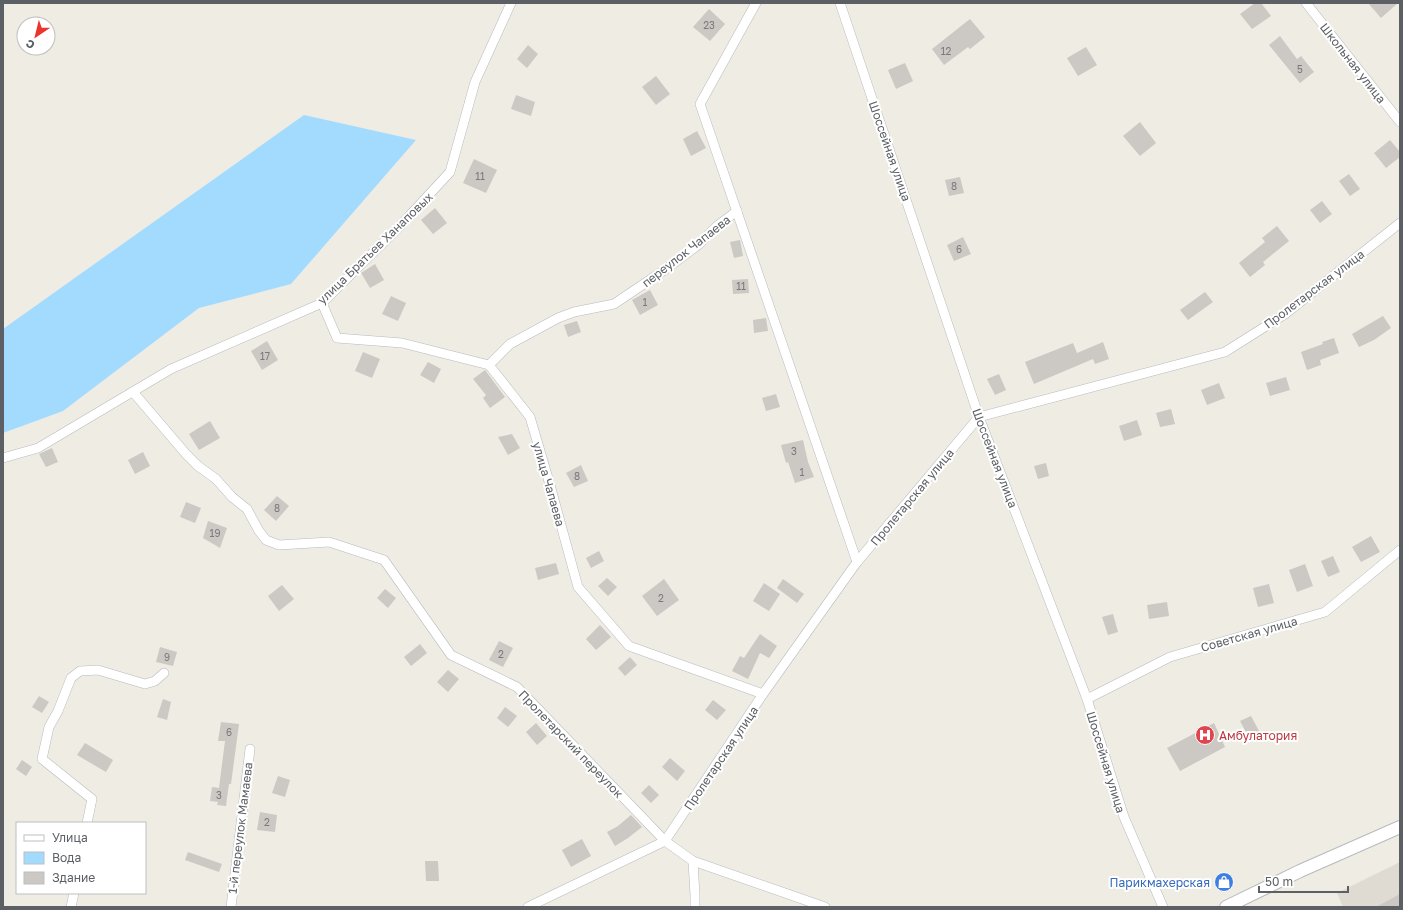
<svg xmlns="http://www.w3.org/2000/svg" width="1403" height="910" font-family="'Golos Text',sans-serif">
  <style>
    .education { fill: #dfdbd2 }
    .water { fill: #a3dbff }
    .building { fill: #ccc8c3 }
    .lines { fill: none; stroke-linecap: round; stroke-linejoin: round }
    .minor-casing { stroke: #b6babe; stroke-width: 10 }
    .tertiary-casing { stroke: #b6babe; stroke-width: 14 }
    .minor { stroke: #fff; stroke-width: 9 }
    .tertiary { stroke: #fff; stroke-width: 12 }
    .labels { text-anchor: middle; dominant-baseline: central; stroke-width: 4; stroke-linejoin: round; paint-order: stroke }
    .number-label { font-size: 10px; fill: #787a7c }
    .street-label { font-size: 12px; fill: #5c6065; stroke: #fff }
    .health-label { font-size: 12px; fill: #be3a42; stroke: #fff; text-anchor: start }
    .shop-label { font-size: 12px; fill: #366cbe; stroke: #fff; text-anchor: end }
  </style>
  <rect width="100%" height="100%" fill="#efece4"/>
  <polygon class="education" points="1400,862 1400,907 1343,907 1337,893"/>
  <polygon class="water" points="304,115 416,140 291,284 199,308 63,411 3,433 3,329"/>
  <g class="building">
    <polygon points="1255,3 1261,3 1271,16 1252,29 1240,14"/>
    <polygon points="1368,3 1398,3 1381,18"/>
    <polygon points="709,9 725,24 710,41 693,27"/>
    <polygon points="970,19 985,37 970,49 968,47 944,65 932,49"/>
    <polygon points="1280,36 1297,59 1301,56 1314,72 1300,83 1269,45"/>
    <polygon points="528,45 538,54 527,68 517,59"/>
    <polygon points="1086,47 1097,65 1078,76 1067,58"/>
    <polygon points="905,63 913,81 896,89 888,70"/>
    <polygon points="656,76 670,94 656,105 642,87"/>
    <polygon points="516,95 535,102 531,116 511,109"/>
    <polygon points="1140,122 1156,143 1140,156 1123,136"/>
    <polygon points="697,131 706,148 691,156 683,139"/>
    <polygon points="1390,140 1400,152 1400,157 1386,168 1374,153"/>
    <polygon points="474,159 497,170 486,193 463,183"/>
    <polygon points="1349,174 1360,189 1350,196 1339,181"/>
    <polygon points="960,177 964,193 949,196 945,180"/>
    <polygon points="1322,201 1332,214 1320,223 1310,210"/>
    <polygon points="435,208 447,223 433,234 421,220"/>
    <polygon points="1277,226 1289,241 1263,262 1265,265 1250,277 1239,263 1265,242 1262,238"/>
    <polygon points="963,237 971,254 954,261 947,245"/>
    <polygon points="740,240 743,256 734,258 730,242"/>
    <polygon points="375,264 384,280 370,288 361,273"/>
    <polygon points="748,279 749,293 733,294 732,280"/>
    <polygon points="650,290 658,305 640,315 632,300"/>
    <polygon points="1205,292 1213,302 1188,320 1180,310"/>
    <polygon points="391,296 406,303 398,321 382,314"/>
    <polygon points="1383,316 1391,328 1374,340 1359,347 1352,334"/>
    <polygon points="766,318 768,331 754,333 753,320"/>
    <polygon points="577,321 581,332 568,337 564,325"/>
    <polygon points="1334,338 1339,353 1320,360 1321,365 1307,370 1301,352 1323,344 1322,342"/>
    <polygon points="267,341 278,360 262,370 251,351"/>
    <polygon points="1103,342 1109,359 1095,364 1093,359 1034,384 1025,362 1073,343 1077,353"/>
    <polygon points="363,352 380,359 372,378 355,371"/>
    <polygon points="428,362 441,369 434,383 420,375"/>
    <polygon points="485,370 505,397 490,408 483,398 486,395 473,379"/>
    <polygon points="999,374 1006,390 995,395 987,379"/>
    <polygon points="1286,377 1290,390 1270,396 1266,383"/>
    <polygon points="1219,383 1225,398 1207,405 1201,390"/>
    <polygon points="776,394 780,407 766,411 762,398"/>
    <polygon points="1171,409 1175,424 1160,427 1156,413"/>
    <polygon points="1137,420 1142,435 1124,441 1119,426"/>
    <polygon points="210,421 220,438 199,450 189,434"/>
    <polygon points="512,434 520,448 508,455 498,437"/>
    <polygon points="803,440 808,462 814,477 795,483 788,462 786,463 781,445"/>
    <polygon points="52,448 58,462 46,467 39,454"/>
    <polygon points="143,452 150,466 135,474 128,460"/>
    <polygon points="1046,463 1049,476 1038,479 1034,466"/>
    <polygon points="581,465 588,481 574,487 566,473"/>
    <polygon points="277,496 289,506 276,521 264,510"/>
    <polygon points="186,502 201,508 195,523 180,517"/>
    <polygon points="208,521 227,528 220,548 203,538"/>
    <polygon points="1371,536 1380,552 1361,562 1352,547"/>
    <polygon points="599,551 604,561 591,568 586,558"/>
    <polygon points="1333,556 1340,572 1328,577 1321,561"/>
    <polygon points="556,563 559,574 538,580 535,568"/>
    <polygon points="1305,564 1313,586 1297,592 1289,570"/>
    <polygon points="607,578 617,587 608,596 598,586"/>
    <polygon points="664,579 679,600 657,616 642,596"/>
    <polygon points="783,579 804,594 797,603 777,588"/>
    <polygon points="764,583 780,594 769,611 753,601"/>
    <polygon points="1269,584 1274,603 1258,607 1253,588"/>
    <polygon points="282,585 294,599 279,611 268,596"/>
    <polygon points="385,589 396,598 388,608 377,598"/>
    <polygon points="1167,602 1169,616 1149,619 1147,605"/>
    <polygon points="1113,614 1118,632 1108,635 1102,617"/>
    <polygon points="600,625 611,637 596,650 586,639"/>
    <polygon points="760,634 777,646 769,658 760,653 748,679 732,671 740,656 744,658"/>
    <polygon points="499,641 513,648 503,667 489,660"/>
    <polygon points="420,644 427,653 411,666 404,657"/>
    <polygon points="160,647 177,652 173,666 156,662"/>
    <polygon points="630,657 637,665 625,676 618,668"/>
    <polygon points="448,670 459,679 448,692 437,682"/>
    <polygon points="39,696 49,702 42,713 32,707"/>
    <polygon points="163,699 171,702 167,720 157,717"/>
    <polygon points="713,700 726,710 717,720 705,710"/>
    <polygon points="505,707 517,716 508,727 497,718"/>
    <polygon points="1251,716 1259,731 1248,736 1240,721"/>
    <polygon points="221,722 239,724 231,784 229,784 226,806 217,805 218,802 210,801 212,787 219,788 225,741 218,741"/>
    <polygon points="536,723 547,736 537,745 526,732"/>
    <polygon points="1214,723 1225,747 1180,771 1167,748"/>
    <polygon points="85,743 113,760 106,772 77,755"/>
    <polygon points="670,758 685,771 677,781 662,767"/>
    <polygon points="22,760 32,767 26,776 16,769"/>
    <polygon points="278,776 290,780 285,797 272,793"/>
    <polygon points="649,785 659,795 651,803 641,793"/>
    <polygon points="260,812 277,815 275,832 257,830"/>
    <polygon points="631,815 642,827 628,838 615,846 607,832 618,826"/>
    <polygon points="582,839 591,856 571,867 562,850"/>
    <polygon points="188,852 222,864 219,872 185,860"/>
    <polygon points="425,861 438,861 439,881 426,881"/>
    <polygon points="1400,894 1400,907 1376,907"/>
  </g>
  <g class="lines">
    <g class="minor-casing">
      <g id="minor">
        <polyline points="756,3 700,104 857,562"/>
        <polyline points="840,3 979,417 1087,699 1124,817 1163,907"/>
        <polyline points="1306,3 1400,122"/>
        <polyline points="322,303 337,338 402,343 489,365 530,417 550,485 578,587 629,646 763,694"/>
        <polyline points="489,365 510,344 558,318 574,312 614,304 666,269 698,245 717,226 737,211"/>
        <polyline points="133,392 186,454 198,466 216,479 232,497 247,509 259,531 266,540 279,545 329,542 384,560 451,655 517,687 665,841 693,861 825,907"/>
        <polyline points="3,458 38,448 171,369 322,303 400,226 450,172 475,82 511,3"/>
        <polyline points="1087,699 1170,657 1325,612 1400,550"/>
        <polyline points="87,823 92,799 42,759 49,727 58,711 71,678 80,671 98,670 145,684 155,681 164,673"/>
        <polyline points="693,861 695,895 695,907"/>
        <polyline points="71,907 74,893"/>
        <polyline points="231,907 250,749"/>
        <polyline points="528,907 665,841 763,694 857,562 979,417 1225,352 1285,314 1400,223"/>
      </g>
    </g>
    <g class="tertiary-casing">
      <polyline id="tertiary" points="1226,907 1300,871 1400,827"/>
    </g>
    <use href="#minor" class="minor"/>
    <use href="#tertiary" class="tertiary"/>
  </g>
  <defs>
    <g id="hospital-disc" transform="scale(1)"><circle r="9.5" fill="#e0444e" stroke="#fff"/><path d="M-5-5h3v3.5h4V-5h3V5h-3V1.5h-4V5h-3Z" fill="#fff"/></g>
    <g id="shop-disc" transform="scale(1)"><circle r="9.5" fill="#3f7fe0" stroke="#fff"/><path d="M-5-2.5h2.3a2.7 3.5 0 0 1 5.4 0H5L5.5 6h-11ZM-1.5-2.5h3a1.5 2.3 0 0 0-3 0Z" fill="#fff"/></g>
  </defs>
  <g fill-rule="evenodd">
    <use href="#hospital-disc" x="1205" y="735"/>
    <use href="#shop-disc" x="1224" y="882"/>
  </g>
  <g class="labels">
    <g class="number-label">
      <text x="709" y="25">23</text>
      <text x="946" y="51">12</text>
      <text x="1300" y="69">5</text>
      <text x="480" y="176">11</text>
      <text x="954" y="186">8</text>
      <text x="959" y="249">6</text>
      <text x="741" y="286">11</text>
      <text x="645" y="302">1</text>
      <text x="265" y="356">17</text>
      <text x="794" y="451">3</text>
      <text x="802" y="472">1</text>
      <text x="577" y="476">8</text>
      <text x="277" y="508">8</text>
      <text x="215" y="533">19</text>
      <text x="661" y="598">2</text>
      <text x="501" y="654">2</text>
      <text x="167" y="657">9</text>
      <text x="229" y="732">6</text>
      <text x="219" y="795">3</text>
      <text x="267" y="822">2</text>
    </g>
    <g class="street-label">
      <text transform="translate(1353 63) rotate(52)">Школьная улица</text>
      <text transform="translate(890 151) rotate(71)">Шоссейная улица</text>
      <text transform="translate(375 248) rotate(-44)">улица Братьев Ханаповых</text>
      <text transform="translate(686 251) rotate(-38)">переулок Чапаева</text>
      <text transform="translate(1314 289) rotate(-37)">Пролетарская улица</text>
      <text transform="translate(995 458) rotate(69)">Шоссейная улица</text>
      <text transform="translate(549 484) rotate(74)">улица Чапаева</text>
      <text transform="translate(912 497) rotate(-50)">Пролетарская улица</text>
      <text transform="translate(1249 634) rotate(-16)">Советская улица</text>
      <text transform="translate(571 744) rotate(46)">Пролетарский переулок</text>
      <text transform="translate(721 758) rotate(-56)">Пролетарская улица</text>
      <text transform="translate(1106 762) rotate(73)">Шоссейная улица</text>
      <text transform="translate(240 828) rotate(-83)">1-й переулок Мамаева</text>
    </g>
    <g class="health-label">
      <text x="1219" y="735">Амбулатория</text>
    </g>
    <g class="shop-label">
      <text x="1210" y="882">Парикмахерская</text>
    </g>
  </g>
  <rect width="1403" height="910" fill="none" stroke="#5c6065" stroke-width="8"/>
  <rect x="16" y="822" width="130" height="72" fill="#ffffff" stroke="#bebfc1"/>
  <rect x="24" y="835" width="20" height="6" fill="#ffffff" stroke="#bebfc1"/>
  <text x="52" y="842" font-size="12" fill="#5c6065">Улица</text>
  <rect x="24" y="852" width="20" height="12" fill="#a3dbff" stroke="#bebfc1"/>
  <text x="52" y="862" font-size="12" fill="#5c6065">Вода</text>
  <rect x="24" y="872" width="20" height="12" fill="#ccc8c3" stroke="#bebfc1"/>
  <text x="52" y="882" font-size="12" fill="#5c6065">Здание</text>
  <g transform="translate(36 36) rotate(215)"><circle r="19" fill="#ffffff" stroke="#bebfc1"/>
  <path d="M0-3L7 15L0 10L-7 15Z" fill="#eb342e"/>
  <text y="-6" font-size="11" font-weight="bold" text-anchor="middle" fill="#5c6065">С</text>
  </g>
  <path d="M1259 886v6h89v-6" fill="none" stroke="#5c6065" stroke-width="2"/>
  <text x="1265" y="886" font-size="12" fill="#5c6065" stroke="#ffffff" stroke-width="3" paint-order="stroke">50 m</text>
</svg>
